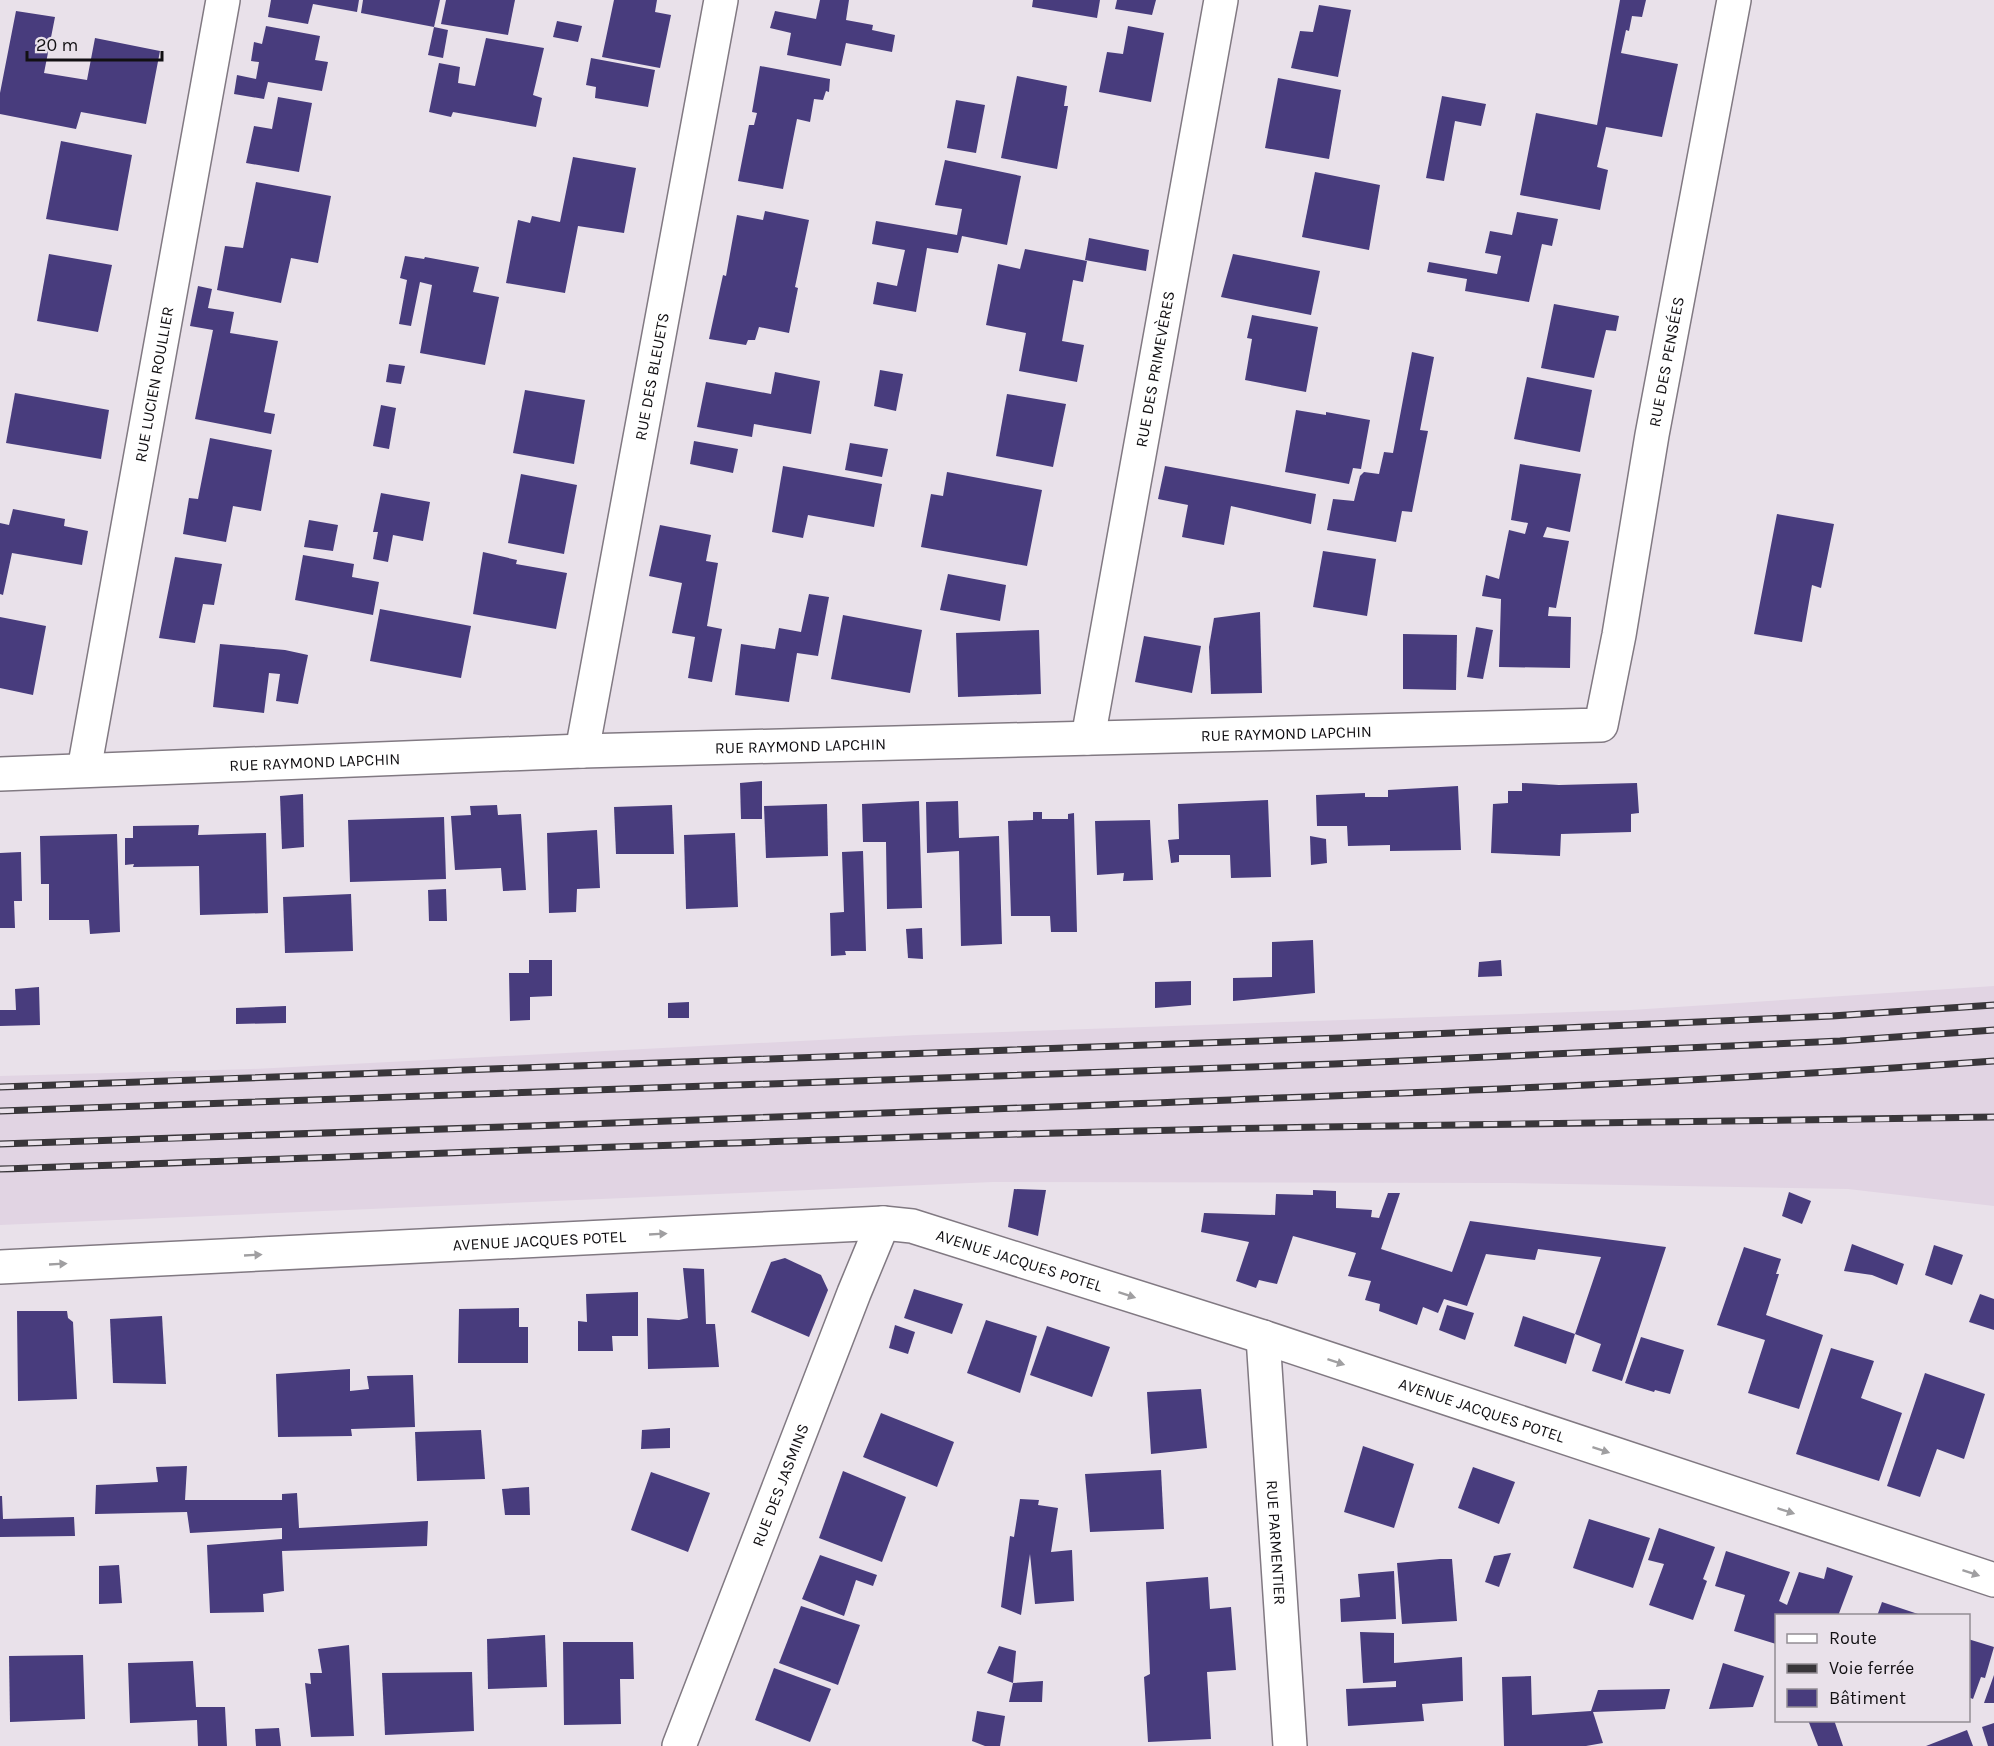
<svg xmlns="http://www.w3.org/2000/svg" width="1994" height="1746" font-family="Karla,sans-serif">
  <style>
    .built { fill: #e1d4e3 }
    .building { fill: #483c7d }
    .lines { fill: none; stroke-linecap: round; stroke-linejoin: round }
    .minor-casing { stroke: #817982; stroke-width: 36 }
    .minor { stroke: #fff; stroke-width: 33 }
    .rail-casing { stroke: #39363a; stroke-width: 7 }
    .rail { stroke: #e9e1ea; stroke-width: 4.5; stroke-dasharray: 14; stroke-linecap: butt }
    .oneway { fill: #a09fa1 }
    .labels { text-anchor: middle; dominant-baseline: central; stroke-width: 6; stroke-linejoin: round; paint-order: stroke }
    .street-label { font-size: 16px; fill: #121013; stroke: #e9e1ea }
  </style>
  <rect width="100%" height="100%" fill="#e9e1ea"/>
  <polygon class="built" points="1994,986 1994,1206 1848,1189 1509,1183 993,1182 0,1225 0,1076 252,1069 916,1035 1631,1010"/>
  <g class="building">
    <polygon points="271,0 359,0 357,12 313,4 308,24 268,17"/>
    <polygon points="363,0 440,0 434,27 361,13"/>
    <polygon points="446,0 515,0 508,35 441,24"/>
    <polygon points="614,0 657,0 655,12 671,15 660,68 602,57"/>
    <polygon points="820,0 849,0 846,20 873,25 872,30 895,35 892,52 846,43 841,66 787,55 791,33 770,28 775,11 816,19"/>
    <polygon points="1033,0 1100,0 1097,18 1032,7"/>
    <polygon points="1117,0 1156,0 1152,15 1115,9"/>
    <polygon points="1620,0 1646,0 1642,17 1632,16 1629,31 1626,30 1621,53 1678,64 1662,137 1606,127 1597,167 1608,170 1600,210 1520,195 1536,113 1597,125"/>
    <polygon points="1319,5 1351,10 1338,77 1291,68 1300,31 1313,32"/>
    <polygon points="16,11 55,17 44,73 87,80 95,38 160,51 146,124 81,112 76,129 0,114 0,93"/>
    <polygon points="557,21 582,26 578,42 553,37"/>
    <polygon points="266,26 320,36 315,60 328,62 322,91 268,82 264,99 234,94 237,75 256,79 259,62 251,61 254,42 262,44"/>
    <polygon points="1128,26 1164,33 1151,102 1099,92 1107,52 1123,54"/>
    <polygon points="434,27 448,30 443,58 428,55"/>
    <polygon points="486,38 544,48 533,95 542,98 536,127 453,112 451,117 429,112 439,63 460,67 458,83 475,86"/>
    <polygon points="591,58 655,70 648,107 595,98 596,87 586,85"/>
    <polygon points="760,66 830,79 829,92 826,91 823,100 814,99 810,122 797,119 783,189 738,181 749,125 754,125 757,113 752,112"/>
    <polygon points="1017,76 1067,86 1064,106 1068,106 1057,169 1001,158"/>
    <polygon points="1278,78 1341,90 1329,159 1265,148"/>
    <polygon points="1442,96 1486,104 1481,126 1455,121 1444,181 1426,178"/>
    <polygon points="278,97 312,103 299,172 246,163 254,126 272,129"/>
    <polygon points="956,100 985,105 976,153 947,148"/>
    <polygon points="61,141 132,155 118,231 46,219"/>
    <polygon points="573,157 636,168 624,233 578,226 565,293 506,283 518,220 530,223 532,216 560,222"/>
    <polygon points="945,160 1021,176 1007,245 962,236 958,253 927,248 916,312 873,304 877,282 897,286 905,250 872,244 876,221 957,235 962,209 935,205"/>
    <polygon points="1315,172 1380,185 1369,250 1302,237"/>
    <polygon points="256,182 331,196 318,263 291,258 281,303 217,290 225,246 243,248"/>
    <polygon points="765,211 809,220 795,287 798,288 789,333 759,327 755,340 748,340 746,345 709,339 723,275 726,276 737,215 763,220"/>
    <polygon points="1517,212 1558,219 1552,246 1542,244 1529,302 1465,291 1467,279 1427,272 1429,262 1497,274 1501,256 1485,253 1490,231 1512,235"/>
    <polygon points="1089,238 1149,250 1146,271 1085,260"/>
    <polygon points="1025,249 1087,261 1083,282 1073,280 1062,341 1084,345 1077,382 1019,371 1026,333 986,325 998,264 1020,269"/>
    <polygon points="49,254 112,265 98,332 37,321"/>
    <polygon points="1233,254 1320,271 1311,315 1221,297"/>
    <polygon points="405,256 424,259 425,257 479,267 473,292 499,297 485,365 420,353 432,285 420,282 411,326 399,324 407,280 400,278"/>
    <polygon points="198,286 212,289 208,308 234,312 230,333 278,341 264,412 275,414 271,434 195,419 213,330 190,326"/>
    <polygon points="1554,304 1619,316 1616,331 1606,330 1594,378 1541,368"/>
    <polygon points="1252,315 1318,327 1306,392 1245,380 1252,339 1247,338"/>
    <polygon points="1412,352 1434,357 1420,430 1428,431 1412,512 1402,511 1396,542 1327,530 1333,499 1354,501 1360,476 1364,472 1379,474 1384,452 1393,453"/>
    <polygon points="389,364 405,366 401,384 386,382"/>
    <polygon points="880,370 903,374 896,411 874,406"/>
    <polygon points="775,372 820,381 811,434 754,424 752,437 697,427 706,382 771,394"/>
    <polygon points="1527,377 1592,390 1580,452 1514,439"/>
    <polygon points="525,390 585,400 574,464 513,453"/>
    <polygon points="15,393 109,410 101,459 6,443"/>
    <polygon points="1007,394 1066,404 1053,467 996,456"/>
    <polygon points="381,405 396,408 389,449 373,446"/>
    <polygon points="1296,410 1326,415 1326,412 1370,420 1361,469 1353,468 1349,484 1285,472"/>
    <polygon points="210,438 272,450 261,511 233,506 226,542 183,534 189,498 198,499"/>
    <polygon points="694,441 738,449 733,473 690,464"/>
    <polygon points="850,443 888,449 882,477 845,470"/>
    <polygon points="1520,464 1581,474 1570,532 1547,527 1543,537 1569,541 1556,608 1549,607 1548,616 1571,617 1570,668 1499,667 1501,599 1482,596 1486,575 1499,579 1509,530 1525,534 1528,523 1511,520"/>
    <polygon points="783,466 882,484 874,527 808,515 803,538 772,532"/>
    <polygon points="1165,466 1316,494 1311,524 1231,506 1224,545 1182,537 1188,505 1158,499"/>
    <polygon points="947,472 1042,490 1027,566 921,547 931,494 943,496"/>
    <polygon points="521,474 577,485 564,554 508,543"/>
    <polygon points="381,493 430,502 423,541 393,535 388,562 373,559 378,532 373,532"/>
    <polygon points="13,509 65,519 64,526 88,531 82,565 12,553 3,595 0,594 0,523 9,525"/>
    <polygon points="1777,514 1834,524 1821,588 1812,585 1802,642 1754,634"/>
    <polygon points="309,520 338,525 333,551 304,547"/>
    <polygon points="660,525 711,535 706,561 718,563 707,626 722,629 712,682 688,678 695,637 672,633 682,583 649,576"/>
    <polygon points="1323,551 1376,559 1367,616 1313,607"/>
    <polygon points="483,552 517,560 516,564 567,573 556,629 473,614"/>
    <polygon points="303,555 354,564 352,577 379,582 373,615 295,600"/>
    <polygon points="175,557 222,564 214,605 203,604 195,643 159,638"/>
    <polygon points="948,574 1006,585 1000,621 940,610"/>
    <polygon points="809,594 829,597 818,656 797,653 789,702 735,695 741,644 775,649 779,628 801,632"/>
    <polygon points="380,609 471,626 461,678 370,661"/>
    <polygon points="1260,612 1262,693 1211,694 1209,647 1214,618"/>
    <polygon points="843,615 922,630 910,693 831,679"/>
    <polygon points="0,617 46,626 33,695 0,688"/>
    <polygon points="1476,627 1493,630 1483,679 1467,677"/>
    <polygon points="1039,630 1041,694 958,697 956,633"/>
    <polygon points="1403,634 1457,635 1456,690 1403,689"/>
    <polygon points="1144,636 1201,646 1192,693 1135,682"/>
    <polygon points="220,644 285,650 308,655 298,704 276,701 280,674 269,673 264,713 213,707"/>
    <polygon points="762,781 762,819 741,819 740,783"/>
    <polygon points="1522,783 1559,785 1637,783 1639,813 1631,814 1631,832 1561,834 1560,856 1491,853 1493,804 1508,803 1508,791 1522,791"/>
    <polygon points="1458,786 1461,850 1390,851 1390,845 1348,846 1347,826 1317,826 1316,795 1365,793 1365,797 1388,797 1388,790"/>
    <polygon points="303,794 304,847 282,849 280,796"/>
    <polygon points="1268,800 1271,877 1231,878 1230,855 1179,855 1179,862 1171,863 1168,840 1179,839 1178,804"/>
    <polygon points="919,801 922,908 887,909 886,842 863,842 862,804"/>
    <polygon points="958,801 959,838 999,836 1002,944 961,946 959,851 927,853 926,802"/>
    <polygon points="827,804 828,856 766,858 764,806"/>
    <polygon points="497,805 498,815 521,814 526,890 503,891 501,868 455,870 451,816 471,815 470,806"/>
    <polygon points="672,805 674,854 616,854 614,807"/>
    <polygon points="1033,812 1042,812 1042,819 1068,819 1068,814 1074,813 1077,932 1051,932 1050,916 1011,916 1008,821 1033,820"/>
    <polygon points="444,817 446,879 350,882 348,820"/>
    <polygon points="1150,820 1153,880 1123,881 1124,873 1097,875 1095,821"/>
    <polygon points="199,825 198,835 266,833 268,913 200,915 199,866 133,867 134,864 125,865 125,838 133,838 133,826"/>
    <polygon points="597,830 600,888 577,889 576,912 549,913 547,833"/>
    <polygon points="735,833 738,907 686,909 684,835"/>
    <polygon points="117,834 120,932 90,934 89,920 49,920 49,884 41,884 40,836"/>
    <polygon points="1310,836 1326,839 1327,863 1311,865"/>
    <polygon points="863,851 866,951 845,951 846,955 831,956 830,913 844,912 842,852"/>
    <polygon points="21,852 22,901 14,901 15,928 0,928 0,853"/>
    <polygon points="446,889 447,921 429,921 428,890"/>
    <polygon points="351,894 353,951 285,953 283,897"/>
    <polygon points="922,928 923,959 908,958 906,929"/>
    <polygon points="1313,940 1315,993 1233,1001 1233,978 1272,977 1272,942"/>
    <polygon points="529,960 552,960 552,996 530,997 530,1020 510,1021 509,973 529,973"/>
    <polygon points="1501,960 1502,976 1478,977 1479,962"/>
    <polygon points="1191,981 1191,1005 1155,1008 1155,982"/>
    <polygon points="39,987 40,1025 0,1026 0,1010 16,1010 15,989"/>
    <polygon points="689,1002 689,1018 668,1018 668,1003"/>
    <polygon points="286,1006 286,1023 236,1024 236,1008"/>
    <polygon points="1014,1189 1046,1190 1038,1236 1008,1227"/>
    <polygon points="1313,1190 1336,1191 1336,1208 1372,1210 1371,1217 1379,1218 1388,1193 1400,1193 1381,1249 1452,1272 1470,1221 1666,1247 1622,1381 1592,1371 1601,1344 1575,1334 1601,1257 1538,1249 1535,1260 1486,1254 1467,1306 1444,1299 1438,1313 1423,1307 1417,1325 1379,1311 1380,1304 1365,1300 1371,1281 1348,1276 1356,1253 1293,1236 1277,1284 1259,1280 1256,1288 1236,1281 1249,1242 1201,1232 1204,1213 1275,1215 1276,1194 1313,1195"/>
    <polygon points="1789,1192 1811,1201 1802,1224 1782,1216"/>
    <polygon points="1852,1244 1904,1264 1897,1285 1872,1275 1844,1271"/>
    <polygon points="1934,1245 1963,1255 1952,1285 1925,1275"/>
    <polygon points="1744,1247 1781,1259 1776,1274 1779,1274 1766,1315 1823,1335 1799,1409 1748,1393 1765,1340 1717,1325"/>
    <polygon points="785,1258 821,1275 828,1290 809,1337 751,1312 771,1262"/>
    <polygon points="683,1268 704,1269 706,1324 715,1324 719,1367 648,1369 647,1318 679,1320 688,1318"/>
    <polygon points="914,1289 963,1304 952,1334 904,1318"/>
    <polygon points="638,1292 638,1336 612,1336 613,1351 578,1351 578,1321 587,1322 586,1294"/>
    <polygon points="1980,1294 1994,1299 1994,1330 1969,1322"/>
    <polygon points="1447,1305 1474,1313 1465,1340 1439,1330"/>
    <polygon points="519,1308 519,1327 528,1327 528,1363 458,1363 459,1309"/>
    <polygon points="17,1311 67,1311 68,1318 73,1322 77,1399 18,1401"/>
    <polygon points="162,1316 166,1384 113,1383 110,1319"/>
    <polygon points="1523,1316 1575,1334 1566,1364 1514,1346"/>
    <polygon points="986,1320 1037,1336 1020,1393 967,1373"/>
    <polygon points="895,1325 915,1332 908,1354 889,1348"/>
    <polygon points="1047,1326 1110,1347 1092,1397 1030,1375"/>
    <polygon points="1641,1337 1684,1350 1670,1394 1655,1390 1654,1392 1625,1383"/>
    <polygon points="1831,1348 1874,1361 1861,1398 1902,1413 1879,1481 1796,1454"/>
    <polygon points="350,1369 350,1391 369,1389 367,1376 413,1375 415,1427 351,1429 352,1436 278,1437 276,1374"/>
    <polygon points="1925,1373 1985,1394 1964,1459 1937,1449 1920,1497 1887,1486"/>
    <polygon points="1201,1389 1207,1448 1151,1454 1147,1392"/>
    <polygon points="881,1413 954,1442 937,1487 863,1457"/>
    <polygon points="670,1428 670,1448 641,1449 642,1430"/>
    <polygon points="481,1430 485,1479 417,1481 415,1432"/>
    <polygon points="1363,1446 1414,1464 1394,1528 1344,1512"/>
    <polygon points="187,1466 185,1500 282,1500 282,1494 297,1493 299,1528 428,1521 427,1546 282,1551 284,1591 263,1594 264,1612 210,1613 207,1545 282,1539 282,1528 190,1533 187,1512 95,1514 96,1485 158,1482 156,1467"/>
    <polygon points="1473,1467 1515,1482 1499,1524 1458,1508"/>
    <polygon points="1161,1470 1164,1529 1090,1532 1085,1474"/>
    <polygon points="843,1471 906,1497 882,1562 819,1538"/>
    <polygon points="651,1472 710,1493 688,1552 631,1530"/>
    <polygon points="529,1487 530,1515 505,1515 502,1489"/>
    <polygon points="0,1496 2,1496 3,1519 74,1517 75,1536 0,1537"/>
    <polygon points="1020,1499 1039,1500 1038,1505 1058,1508 1051,1552 1072,1550 1074,1601 1035,1604 1030,1554 1021,1615 1001,1607 1010,1536 1014,1537"/>
    <polygon points="1589,1519 1650,1538 1633,1588 1573,1568"/>
    <polygon points="1659,1528 1715,1547 1703,1579 1707,1581 1693,1620 1649,1605 1664,1564 1648,1560"/>
    <polygon points="1726,1551 1790,1572 1779,1601 1787,1605 1799,1572 1824,1579 1827,1567 1853,1576 1838,1616 1776,1616 1776,1644 1734,1631 1745,1595 1715,1586"/>
    <polygon points="1511,1553 1499,1587 1485,1582 1494,1556"/>
    <polygon points="820,1555 877,1575 873,1586 856,1580 844,1616 802,1599"/>
    <polygon points="1440,1559 1452,1559 1457,1621 1402,1624 1397,1563"/>
    <polygon points="119,1565 122,1603 99,1604 99,1566"/>
    <polygon points="1394,1571 1396,1619 1341,1622 1340,1599 1360,1597 1358,1574"/>
    <polygon points="1208,1577 1210,1609 1231,1607 1236,1670 1207,1672 1211,1739 1148,1742 1144,1677 1150,1674 1146,1582"/>
    <polygon points="1882,1602 1921,1615 1921,1616 1877,1616"/>
    <polygon points="801,1606 860,1625 838,1685 779,1663"/>
    <polygon points="1360,1632 1394,1633 1394,1663 1462,1657 1463,1701 1422,1704 1424,1721 1348,1726 1346,1689 1396,1687 1396,1681 1363,1683"/>
    <polygon points="545,1635 547,1687 488,1689 487,1639"/>
    <polygon points="1968,1639 1994,1647 1985,1678 1981,1677 1973,1699 1968,1697"/>
    <polygon points="563,1642 633,1642 634,1679 620,1679 621,1724 564,1725"/>
    <polygon points="349,1645 354,1736 311,1737 305,1683 311,1684 310,1673 322,1673 318,1649"/>
    <polygon points="999,1646 1016,1651 1013,1683 1043,1681 1042,1702 1009,1702 1013,1683 987,1673"/>
    <polygon points="83,1655 85,1719 10,1722 9,1656"/>
    <polygon points="193,1661 196,1707 225,1707 227,1746 198,1746 197,1720 130,1723 128,1663"/>
    <polygon points="1723,1663 1764,1676 1753,1707 1709,1709"/>
    <polygon points="774,1668 831,1689 810,1742 755,1720"/>
    <polygon points="472,1672 474,1731 385,1735 382,1673"/>
    <polygon points="1994,1675 1994,1703 1984,1703"/>
    <polygon points="1531,1676 1532,1715 1591,1711 1598,1690 1670,1689 1665,1709 1593,1712 1603,1743 1586,1746 1504,1746 1502,1677"/>
    <polygon points="977,1711 1005,1716 1000,1746 985,1746 972,1741"/>
    <polygon points="1808,1720 1834,1720 1843,1746 1818,1746"/>
    <polygon points="1994,1723 1994,1746 1988,1746 1982,1727"/>
    <polygon points="279,1728 281,1746 256,1746 255,1729"/>
    <polygon points="1967,1730 1973,1746 1926,1746"/>
  </g>
  <g class="lines">
    <g class="minor-casing">
      <g id="minor">
        <path id="s1" d="M1088 738 1221 0"/>
        <path id="s2" d="M582 751 721 0"/>
        <path id="s3" d="M84 770 223 0"/>
        <path id="s4" d="M0 774 582 751 1601 725 1619 635 1652 435 1734 0"/>
        <path id="s5" d="M0 1267 883 1223 912 1226 1263 1337 1994 1580"/>
        <path id="s6" d="M1263 1337 1290 1746"/>
        <path id="s7" d="M679 1746 854 1293 883 1223"/>
      </g>
    </g>
    <use href="#minor" class="minor"/>
    <g class="rail-casing">
      <g id="rail">
        <polyline points="0,1087 1340,1038 1832,1016 1994,1005"/>
        <polyline points="0,1111 1334,1064 1840,1041 1994,1030"/>
        <path d="M0 1144C368 1132 735 1119 1103 1105 1400 1093 1697 1083 1994 1061"/>
        <path d="M0 1169C441 1154 882 1135 1322 1127 1546 1122 1770 1122 1994 1117"/>
      </g>
    </g>
    <use href="#rail" class="rail"/>
  </g>
  <defs><path id="oneway-solid" d="M-6-.8H1V-3.2L6.5 0L1 3.2V.8H-6Z" transform="scale(1.5)"/></defs>
  <g class="oneway">
    <use href="#oneway-solid" transform="translate(658 1234) rotate(-3)"/>
    <use href="#oneway-solid" transform="translate(253 1255) rotate(-3)"/>
    <use href="#oneway-solid" transform="translate(58 1264) rotate(-3)"/>
    <use href="#oneway-solid" transform="translate(1127 1295) rotate(18)"/>
    <use href="#oneway-solid" transform="translate(1336 1362) rotate(18)"/>
    <use href="#oneway-solid" transform="translate(1601 1450) rotate(18)"/>
    <use href="#oneway-solid" transform="translate(1786 1511) rotate(18)"/>
    <use href="#oneway-solid" transform="translate(1971 1573) rotate(18)"/>
  </g>
  <g class="labels">
    <g class="street-label">
      <text stroke="none"><textPath href="#s4" startOffset="1971">RUE DES PENSÉES</textPath></text>
      <text stroke="none"><textPath href="#s1" startOffset="375">RUE DES PRIMEVÈRES</textPath></text>
      <text stroke="none"><textPath href="#s2" startOffset="381">RUE DES BLEUETS</textPath></text>
      <text stroke="none"><textPath href="#s3" startOffset="392">RUE LUCIEN ROULLIER</textPath></text>
      <text stroke="none"><textPath href="#s4" startOffset="1287">RUE RAYMOND LAPCHIN</textPath></text>
      <text stroke="none"><textPath href="#s4" startOffset="801">RUE RAYMOND LAPCHIN</textPath></text>
      <text stroke="none"><textPath href="#s4" startOffset="315">RUE RAYMOND LAPCHIN</textPath></text>
      <text stroke="none"><textPath href="#s5" startOffset="540">AVENUE JACQUES POTEL</textPath></text>
      <text stroke="none"><textPath href="#s5" startOffset="1026">AVENUE JACQUES POTEL</textPath></text>
      <text stroke="none"><textPath href="#s5" startOffset="1512">AVENUE JACQUES POTEL</textPath></text>
      <text stroke="none"><textPath href="#s7" startOffset="280">RUE DES JASMINS</textPath></text>
      <text stroke="none"><textPath href="#s6" startOffset="206">RUE PARMENTIER</textPath></text>
    </g>
  </g>
  <rect x="1775" y="1614" width="195" height="108" fill="#e9e1ea" stroke="#938d94" stroke-width="1.5"/>
  <rect x="1787" y="1634" width="30" height="9" fill="#ffffff" stroke="#938d94" stroke-width="1.5"/>
  <text x="1829" y="1644" font-size="18" fill="#121013">Route</text>
  <rect x="1787" y="1664" width="30" height="9" fill="#39363a" stroke="#938d94" stroke-width="1.5"/>
  <text x="1829" y="1674" font-size="18" fill="#121013">Voie ferrée</text>
  <rect x="1787" y="1689" width="30" height="18" fill="#483c7d" stroke="#938d94" stroke-width="1.5"/>
  <text x="1829" y="1704" font-size="18" fill="#121013">Bâtiment</text>
  <path d="M27 51v9h135v-9" fill="none" stroke="#121013" stroke-width="3"/>
  <text x="36" y="51" font-size="18" fill="#121013" stroke="#e9e1ea" stroke-width="4.5" paint-order="stroke">20 m</text>
</svg>
